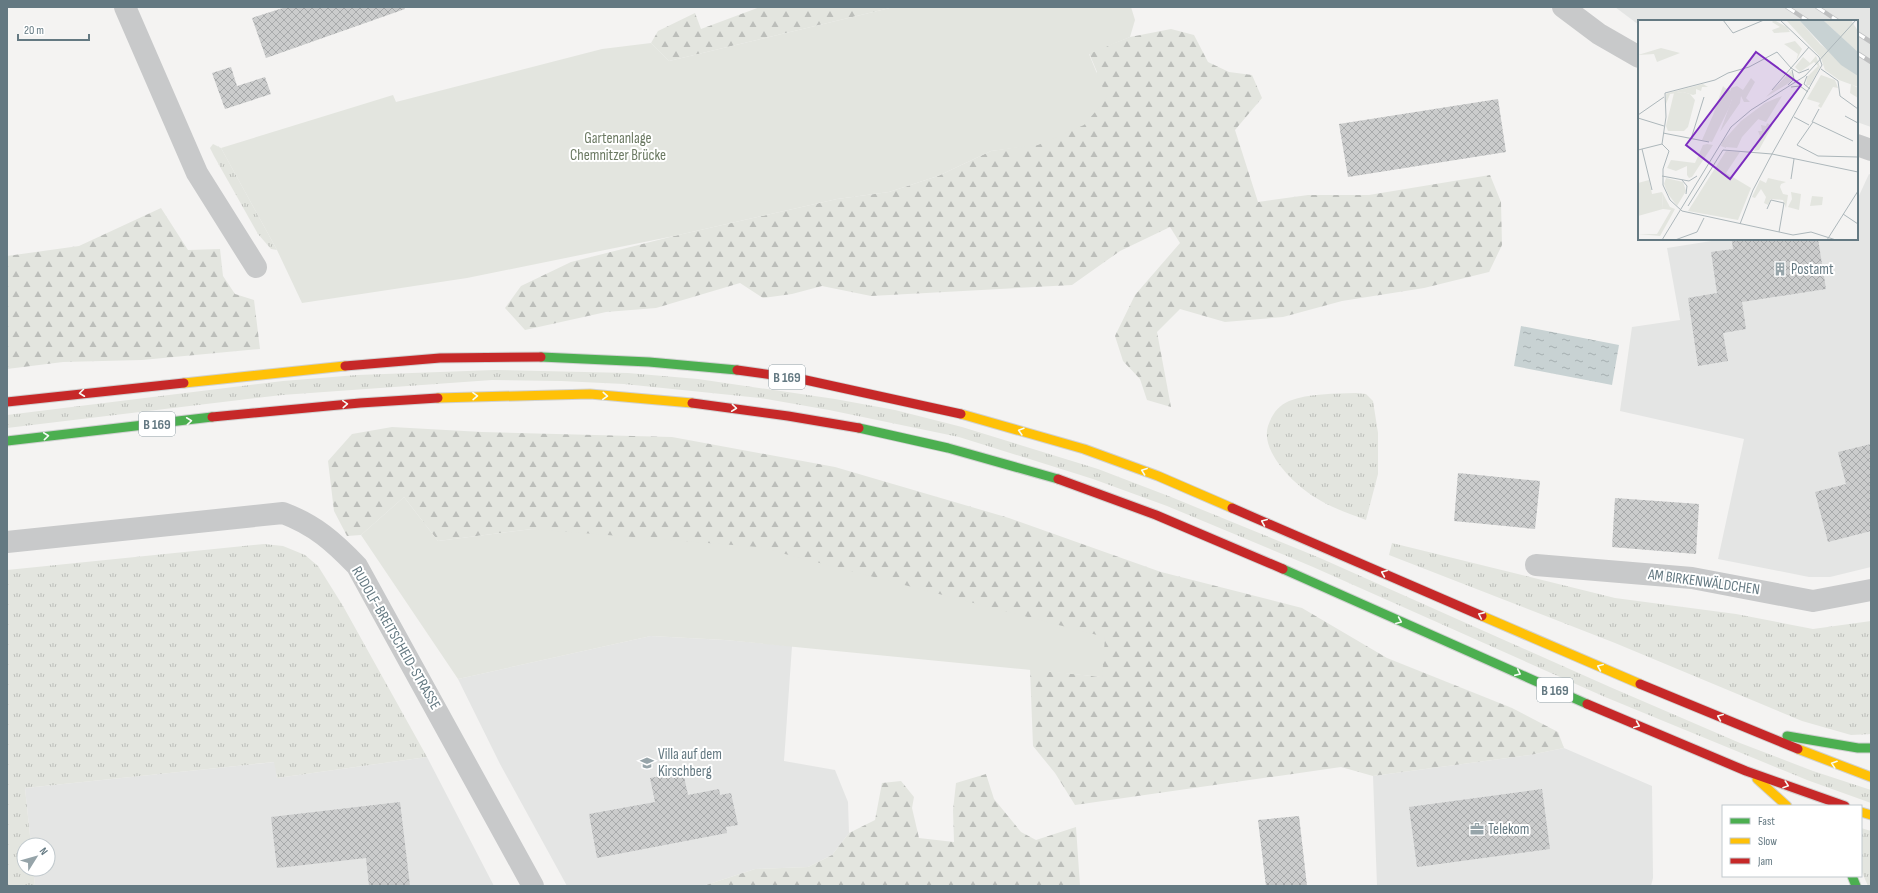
<svg xmlns="http://www.w3.org/2000/svg" width="1878" height="893" font-family="'Sofia Sans Condensed',sans-serif">
  <style>
    .built { fill: #e4e5e4 }
    .grass { fill: url(#grass-tufts) }
    .forest { fill: url(#forest-firs) }
    .garden { fill: #e3e5df }
    .water { fill: url(#water-ripples) }
    .building { fill: url(#building-cross-hatch) }
    .lines { fill: none; stroke-linecap: round; stroke-linejoin: round }
    .fast-casing { stroke: #d0d1d1; stroke-width: 11 }
    .slow-casing { stroke: #d0d1d1; stroke-width: 11 }
    .jam-casing { stroke: #d0d1d1; stroke-width: 11 }
    .street { stroke: #c8c9ca; stroke-width: 22 }
    .fast { stroke: #4caf50; stroke-width: 9 }
    .slow { stroke: #ffc107; stroke-width: 9 }
    .jam { stroke: #c62828; stroke-width: 9 }
    .rail-casing { stroke: #bebfc0; stroke-width: 4.5 }
    .rail { stroke: #fff; stroke-width: 3; stroke-dasharray: 9; stroke-linecap: butt }
    .oneway { stroke: #f6fbf6 }
    .labels { text-anchor: middle; dominant-baseline: central; stroke-width: 4; stroke-linejoin: round; paint-order: stroke }
    .shield { fill: #fff; stroke: #92a1a8; stroke-width: 1 }
    .shield-label { font-size: 14px; font-weight: bold; fill: #647982 }
    .park-label { font-size: 15px; fill: #6b7962; stroke: #fff }
    .poi-label { font-size: 15px; fill: #647982; stroke: #fff; text-anchor: start }
    .street-label { font-size: 15px; fill: #647982; stroke: #fff }
    .inset-road { fill: none; stroke: #adb7bb; stroke-width: 1 }
    .view { fill: #7b2cbf; fill-opacity: 0.15; stroke: #7b2cbf; stroke-width: 2 }
    .inset-edge { fill: none; stroke: #647982; stroke-width: 2 }
  </style>
  <defs>
    <pattern id="grass-tufts" width="24" height="20" patternUnits="userSpaceOnUse"><rect width="24" height="20" fill="#e3e5df"/><path d="M3 7l-1-3M5 7V3M7 7l1-3M15 17l-1-3M17 17v-4M19 17l1-3" fill="none" stroke="#bcbeba"/></pattern>
    <pattern id="forest-firs" width="22" height="20" patternUnits="userSpaceOnUse"><rect width="22" height="20" fill="#e3e5df"/><path d="M5 1l3.5 6h-7zM16 11l3.5 6h-7z" fill="#bcbeba"/></pattern>
    <pattern id="water-ripples" width="26" height="14" patternUnits="userSpaceOnUse"><rect width="26" height="14" fill="#c8d2d3"/><path d="M2 4q2-2 4 0t4 0M15 11q2-2 4 0t4 0" fill="none" stroke="#a6afb1"/></pattern>
    <pattern id="building-cross-hatch" width="8" height="8" patternUnits="userSpaceOnUse"><rect width="8" height="8" fill="#cbcccc"/><path d="M0 0l8 8M0 8l8-8" fill="none" stroke="#a8aaab"/></pattern>
  </defs>
  <rect width="100%" height="100%" fill="#f4f3f2"/>
  <g class="built">
    <polygon points="1615,7 1871,7 1871,127 1857,122 1857,21 1639,21 1639,25"/>
    <polygon points="1869,174 1871,175 1871,567 1830,577 1809,577 1718,559 1744,439 1620,411 1632,327 1680,320 1667,248 1724,239 1857,239 1857,200"/>
    <polygon points="651,636 725,640 792,646 784,761 835,770 848,802 849,833 832,855 808,867 755,869 703,886 567,886 500,764 458,679"/>
    <polygon points="1564,748 1652,786 1653,878 1651,886 1377,886 1373,776 1530,755"/>
    <polygon points="427,757 494,886 35,886 33,869 48,869 48,845 31,845 25,788 275,762 277,778"/>
  </g>
  <g class="grass">
    <polygon points="213,144 221,148 277,250 271,249 258,234 214,156 210,148"/>
    <polygon points="495,370 628,373 698,379 835,399 895,410 962,427 1098,469 1171,497 1320,558 1610,687 1740,743 1813,771 1871,790 1871,803 1807,780 1605,697 1313,567 1167,506 1093,479 959,437 829,410 760,398 624,384 561,381 492,380 282,395 7,428 7,415 283,381 357,375"/>
    <path d="M1356 393 1366 394 1373 401 1378 433V474L1366 520C1348 513 1329 507 1313 496 1294 484 1260 451 1268 426 1272 414 1278 406 1289 401 1309 393 1335 394 1356 393Z"/>
    <polygon points="1392,543 1615,598 1736,614 1813,629 1871,621 1871,734 1851,735 1802,721 1615,643 1389,555"/>
    <polygon points="264,544 283,546 305,555 318,566 343,606 427,757 277,778 274,762 25,788 31,845 24,845 24,869 33,869 35,886 7,886 7,570"/>
    <polygon points="1861,828 1871,831 1871,886 1868,886 1861,870"/>
  </g>
  <g class="forest">
    <polygon points="760,7 894,7 669,61 651,43 658,31 695,13 701,29"/>
    <polygon points="1171,29 1194,35 1208,62 1229,72 1252,75 1262,98 1235,130 1258,202 1308,195 1369,195 1490,175 1501,202 1502,245 1489,272 1424,288 1342,301 1283,317 1225,322 1180,309 1157,332 1171,407 1147,400 1140,379 1123,361 1115,336 1135,295 1180,243 1170,227 1120,251 1072,285 871,296 822,286 792,294 763,298 740,283 656,308 606,312 525,330 505,308 521,286 571,262 674,236 837,199 889,192 938,176 991,151 1038,144 1097,72 1089,53 1130,37"/>
    <polygon points="161,208 188,250 220,249 223,276 235,294 254,300 260,349 142,360 63,362 7,369 7,256 79,246"/>
    <polygon points="392,427 482,432 672,437 835,467 1009,518 1161,572 1302,608 1387,658 1512,708 1558,732 1564,748 1530,755 1373,776 1341,767 1075,805 1055,773 1033,746 1030,669 1101,677 532,529 438,541 404,497 361,535 347,536 334,511 328,461 352,434"/>
    <polygon points="986,774 994,799 1021,832 1036,840 1076,827 1080,886 703,886 755,869 808,867 832,855 849,833 875,820 882,783 901,781 914,797 912,808 919,838 954,842 953,810 956,783"/>
  </g>
  <g class="garden">
    <polygon points="894,7 1131,7 1135,20 1130,37 1089,54 1107,98 1084,125 1038,145 991,151 938,176 889,192 837,199 674,236 467,278 302,303 277,250 221,148 393,95 396,102 602,49 651,43 669,61"/>
    <polygon points="404,497 438,541 532,529 758,547 1105,637 1102,677 725,640 651,636 458,679 361,535"/>
  </g>
  <polygon class="water" points="1521,326 1619,345 1612,385 1514,366"/>
  <g class="building">
    <polygon points="286,7 404,7 405,9 266,58 252,18"/>
    <polygon points="231,67 237,86 265,77 271,94 225,109 212,73"/>
    <polygon points="1498,99 1506,152 1348,177 1339,124"/>
    <polygon points="1747,239 1818,239 1826,289 1742,302 1746,329 1723,333 1728,361 1698,366 1688,298 1717,293 1711,252 1733,249 1732,241"/>
    <polygon points="1871,444 1871,531 1828,542 1815,492 1846,484 1838,452"/>
    <polygon points="1458,473 1540,481 1535,529 1454,521"/>
    <polygon points="1615,498 1699,504 1696,554 1612,547"/>
    <polygon points="683,772 688,795 719,789 720,795 731,793 738,825 726,827 727,833 597,858 589,814 655,802 650,778"/>
    <polygon points="1542,789 1550,849 1417,867 1409,807"/>
    <polygon points="400,802 410,886 369,886 366,858 277,868 271,817"/>
    <polygon points="1299,816 1307,886 1266,886 1258,820"/>
  </g>
  <g class="lines">
    <g class="fast-casing">
      <g id="fast">
        <polyline points="541,357 649,362 737,370"/>
        <polyline points="859,428 948,448 1058,479"/>
        <polyline points="7,441 212,417"/>
        <polyline points="1283,569 1587,704"/>
        <polyline points="1787,736 1858,748 1871,748"/>
        <polyline points="1852,876 1856,886"/>
      </g>
    </g>
    <g class="slow-casing">
      <g id="slow">
        <polyline points="184,383 345,366"/>
        <polyline points="438,398 590,394 692,403"/>
        <polyline points="961,414 1084,449 1158,476 1232,508"/>
        <polyline points="1482,616 1640,684"/>
        <polyline points="1798,749 1871,777"/>
        <polyline points="1757,779 1787,806"/>
        <polyline points="1861,812 1871,815"/>
      </g>
    </g>
    <g class="jam-casing">
      <g id="jam">
        <polyline points="345,366 440,358 541,357"/>
        <polyline points="737,370 801,379 961,414"/>
        <polyline points="7,402 184,383"/>
        <polyline points="692,403 788,416 859,428"/>
        <polyline points="212,417 360,403 438,398"/>
        <polyline points="1058,479 1156,515 1283,569"/>
        <polyline points="1232,508 1482,616"/>
        <polyline points="1640,684 1798,749"/>
        <polyline points="1587,704 1746,771 1845,806"/>
      </g>
    </g>
    <g class="street">
      <polyline points="125,7 197,173 256,267"/>
      <polyline points="1563,7 1599,34 1639,57"/>
      <polyline points="1857,145 1871,150"/>
      <path d="M7 542 283 513C315 525 334 542 357 566L533 886"/>
      <polyline points="1536,565 1692,578 1813,601 1871,590"/>
    </g>
    <use href="#fast" class="fast"/>
    <use href="#slow" class="slow"/>
    <use href="#jam" class="jam"/>
    <g class="rail-casing">
      <g id="rail">
        <polyline points="1787,7 1808,21"/>
        <polyline points="1817,7 1838,21"/>
        <polyline points="1857,33 1871,42"/>
        <polyline points="1857,53 1871,62"/>
      </g>
    </g>
    <use href="#rail" class="rail"/>
  </g>
  <defs><path id="oneway-chevron" d="M-2-3.5L2.5 0L-2 3.5" fill="none" stroke-width="1.6" stroke-linecap="round" stroke-linejoin="round"/></defs>
  <g class="oneway">
    <use href="#oneway-chevron" transform="translate(82 393) rotate(173)"/>
    <use href="#oneway-chevron" transform="translate(475 396) rotate(-1)"/>
    <use href="#oneway-chevron" transform="translate(605 396) rotate(4)"/>
    <use href="#oneway-chevron" transform="translate(345 404) rotate(-4)"/>
    <use href="#oneway-chevron" transform="translate(734 408) rotate(6)"/>
    <use href="#oneway-chevron" transform="translate(189 421) rotate(-6)"/>
    <use href="#oneway-chevron" transform="translate(1021 431) rotate(-164)"/>
    <use href="#oneway-chevron" transform="translate(46 436) rotate(-6)"/>
    <use href="#oneway-chevron" transform="translate(1144 471) rotate(-160)"/>
    <use href="#oneway-chevron" transform="translate(1264 522) rotate(-157)"/>
    <use href="#oneway-chevron" transform="translate(1384 573) rotate(-157)"/>
    <use href="#oneway-chevron" transform="translate(1481 615) rotate(-156)"/>
    <use href="#oneway-chevron" transform="translate(1399 621) rotate(23)"/>
    <use href="#oneway-chevron" transform="translate(1600 667) rotate(-157)"/>
    <use href="#oneway-chevron" transform="translate(1518 673) rotate(24)"/>
    <use href="#oneway-chevron" transform="translate(1720 717) rotate(-157)"/>
    <use href="#oneway-chevron" transform="translate(1637 725) rotate(23)"/>
    <use href="#oneway-chevron" transform="translate(1834 764) rotate(-161)"/>
    <use href="#oneway-chevron" transform="translate(1786 785) rotate(19)"/>
  </g>
  <defs>
    <g id="building-bare" transform="scale(1.08)"><path d="M-4-6H4V6H1V3H-1V6H-4ZM-2.5-4.3h1.7v1.8h-1.7ZM.8-4.3h1.7v1.8H.8ZM-2.5-1h1.7V.8h-1.7ZM.8-1h1.7V.8H.8Z" fill="#96a4a9" stroke="#fff" stroke-width="2.5" paint-order="stroke"/></g>
    <g id="school-bare" transform="scale(1.08)"><path d="M0-5L7-2L0 1L-7-2ZM-4 1L0 2.5L4 1V4Q0 6-4 4Z" fill="#96a4a9" stroke="#fff" stroke-width="2.5" paint-order="stroke"/></g>
    <g id="office-bare" transform="scale(1.08)"><path d="M-6-3h4V-5.5h4V-3h4V5H-6ZM-1-4.5V-3h2v-1.5ZM-6 0V1H6V0Z" fill="#96a4a9" stroke="#fff" stroke-width="2.5" paint-order="stroke"/></g>
  </defs>
  <g fill-rule="evenodd">
    <use href="#building-bare" x="1780" y="269"/>
    <use href="#school-bare" x="647" y="763"/>
    <use href="#office-bare" x="1477" y="829"/>
  </g>
  <g class="labels">
    <g class="shield">
      <rect x="769" y="365" width="36" height="24" rx="3"/>
      <rect x="139" y="412" width="36" height="24" rx="3"/>
      <rect x="1537" y="678" width="36" height="24" rx="3"/>
    </g>
    <g class="shield-label">
      <text x="787" y="377">B 169</text>
      <text x="157" y="424">B 169</text>
      <text x="1555" y="690">B 169</text>
    </g>
    <g class="park-label">
      <text x="618" y="138">Gartenanlage<tspan x="618" dy="17">Chemnitzer Brücke</tspan></text>
    </g>
    <g class="poi-label">
      <text x="1791" y="269">Postamt</text>
      <text x="658" y="754">Villa auf dem<tspan x="658" dy="17">Kirschberg</tspan></text>
      <text x="1488" y="829">Telekom</text>
    </g>
    <g class="street-label">
      <text transform="translate(1704 582) rotate(8)">AM BIRKENWÄLDCHEN</text>
      <text transform="translate(396 638) rotate(60)">RUDOLF-BREITSCHEID-STRASSE</text>
    </g>
  </g>
  <g transform="translate(1638 20)">
    <rect width="220" height="220" fill="#f4f3f2"/>
    <path d="M136 0 149 7 152 12 136 13 134 10 142 7 134 2ZM148 0H161L182 24 220 56V67L201 60 187 50 183 38ZM23 28 42 33 19 42 16 34 0 35ZM178 36 182 47 172 65 168 66 169 57 180 46 176 42 162 52 157 47 165 37 172 43ZM153 51 156 57 151 63 128 77ZM88 131 102 132 88 153 113 168 100 200 50 191ZM28 158 45 162 48 171 39 186 30 174 26 164ZM130 158 148 162 143 164 142 167 145 174 150 175 148 188 145 180 133 179 130 185 126 183 128 177 123 169 117 178 114 177 122 160 128 163ZM24 172 32 187 37 189 31 200 22 216 0 214H19L33 190 25 189ZM153 172 163 174 161 190 150 187 154 179Z" fill="#e3e5df"/>
    <path d="M157 21 164 29 158 41 160 34 146 24ZM113 58 117 62 108 78 112 82H106L103 76 102 83 82 112 94 79 92 73 93 68 99 66 105 70ZM65 64 70 67H64L63 71 58 69V74L55 75 45 72 32 74 28 84V74L30 73ZM85 66 87 68 86 72 75 95ZM144 76 128 102 120 99 123 96 91 124H88V128L83 126 84 122 103 101 127 83ZM129 103 134 106 121 130 116 131 122 116 120 111H124L123 105 128 106ZM69 124 75 125 54 157 51 158 49 155V146L38 151 29 148 33 140 57 143 65 125Z" fill="#e3e5df"/>
    <path d="M185 0H213L220 11V32Z" fill="#e3e5df"/>
    <path d="M183 55 197 60 200 68 195 67 183 88 180 86 182 83 169 79Z" fill="#e3e5df"/>
    <path d="M213 64 220 68V78L212 73ZM87 68 92 70 95 76 91 88 74 122 64 120ZM45 72 52 74 57 80 50 107 46 111H30L28 106 36 73ZM121 94 123 96 104 117 99 128 88 127V124H91L104 108ZM11 160 14 174 24 172 25 189 0 196V163ZM174 176 185 177 184 185 172 186Z" fill="#e3e5df"/>
    <path d="M161 0H185L220 32V56L203 45Z" fill="#c8d2d3"/>
    <path class="inset-road" d="M85 0 95 13 126 0M142 0 181 37 184 45 134 134 220 152M153 48 171 27M153 48 161 53 171 49M183 49 200 61 202 76 220 89M90 53 111 47 139 32 153 48 134 70M169 56 166 64 172 69M150 65 156 59 154 50M153 67 162 66 170 72M0 95 26 77M207 96 220 103M156 97 171 105M0 98 26 106M174 102 181 89M25 113 71 122M53 119 66 77M215 121 175 102 159 125 180 136 220 137M24 124 31 131 25 149V165L32 180 44 191 155 215 173 212 198 220M24 124 28 97 27 73 77 60 90 53M4 129 14 170M0 130 24 124M24 156 51 161 59 156M153 159 156 139M44 160 49 166 48 174M50 186 85 130 134 134 115 170 102 204M129 189 133 180 146 183 141 212M205 194 220 204M24 220 93 107 113 90 167 56 218 0M37 220 59 212 66 198M189 220 220 171"/>
    <path class="view" d="M118 32 163 65 92 159 48 125Z"/>
    <rect width="220" height="220" class="inset-edge"/>
  </g>
  <rect width="1878" height="893" fill="none" stroke="#647982" stroke-width="16"/>
  <rect x="1722" y="805" width="140" height="72" fill="#ffffff" stroke="#c1c9cd"/>
  <rect x="1730" y="818" width="20" height="6" fill="#4caf50" stroke="#c1c9cd"/>
  <text x="1758" y="825" font-size="12" fill="#647982">Fast</text>
  <rect x="1730" y="838" width="20" height="6" fill="#ffc107" stroke="#c1c9cd"/>
  <text x="1758" y="845" font-size="12" fill="#647982">Slow</text>
  <rect x="1730" y="858" width="20" height="6" fill="#c62828" stroke="#c1c9cd"/>
  <text x="1758" y="865" font-size="12" fill="#647982">Jam</text>
  <g transform="translate(36 857) rotate(53)"><circle r="19" fill="#ffffff" stroke="#c1c9cd"/>
  <path d="M0-3L7 15L0 10L-7 15Z" fill="#96a4a9"/>
  <text y="-6" font-size="11" font-weight="bold" text-anchor="middle" fill="#647982">N</text>
  </g>
  <path d="M18 34v6h71v-6" fill="none" stroke="#647982" stroke-width="2"/>
  <text x="24" y="34" font-size="12" fill="#647982" stroke="#ffffff" stroke-width="3" paint-order="stroke">20 m</text>
</svg>
